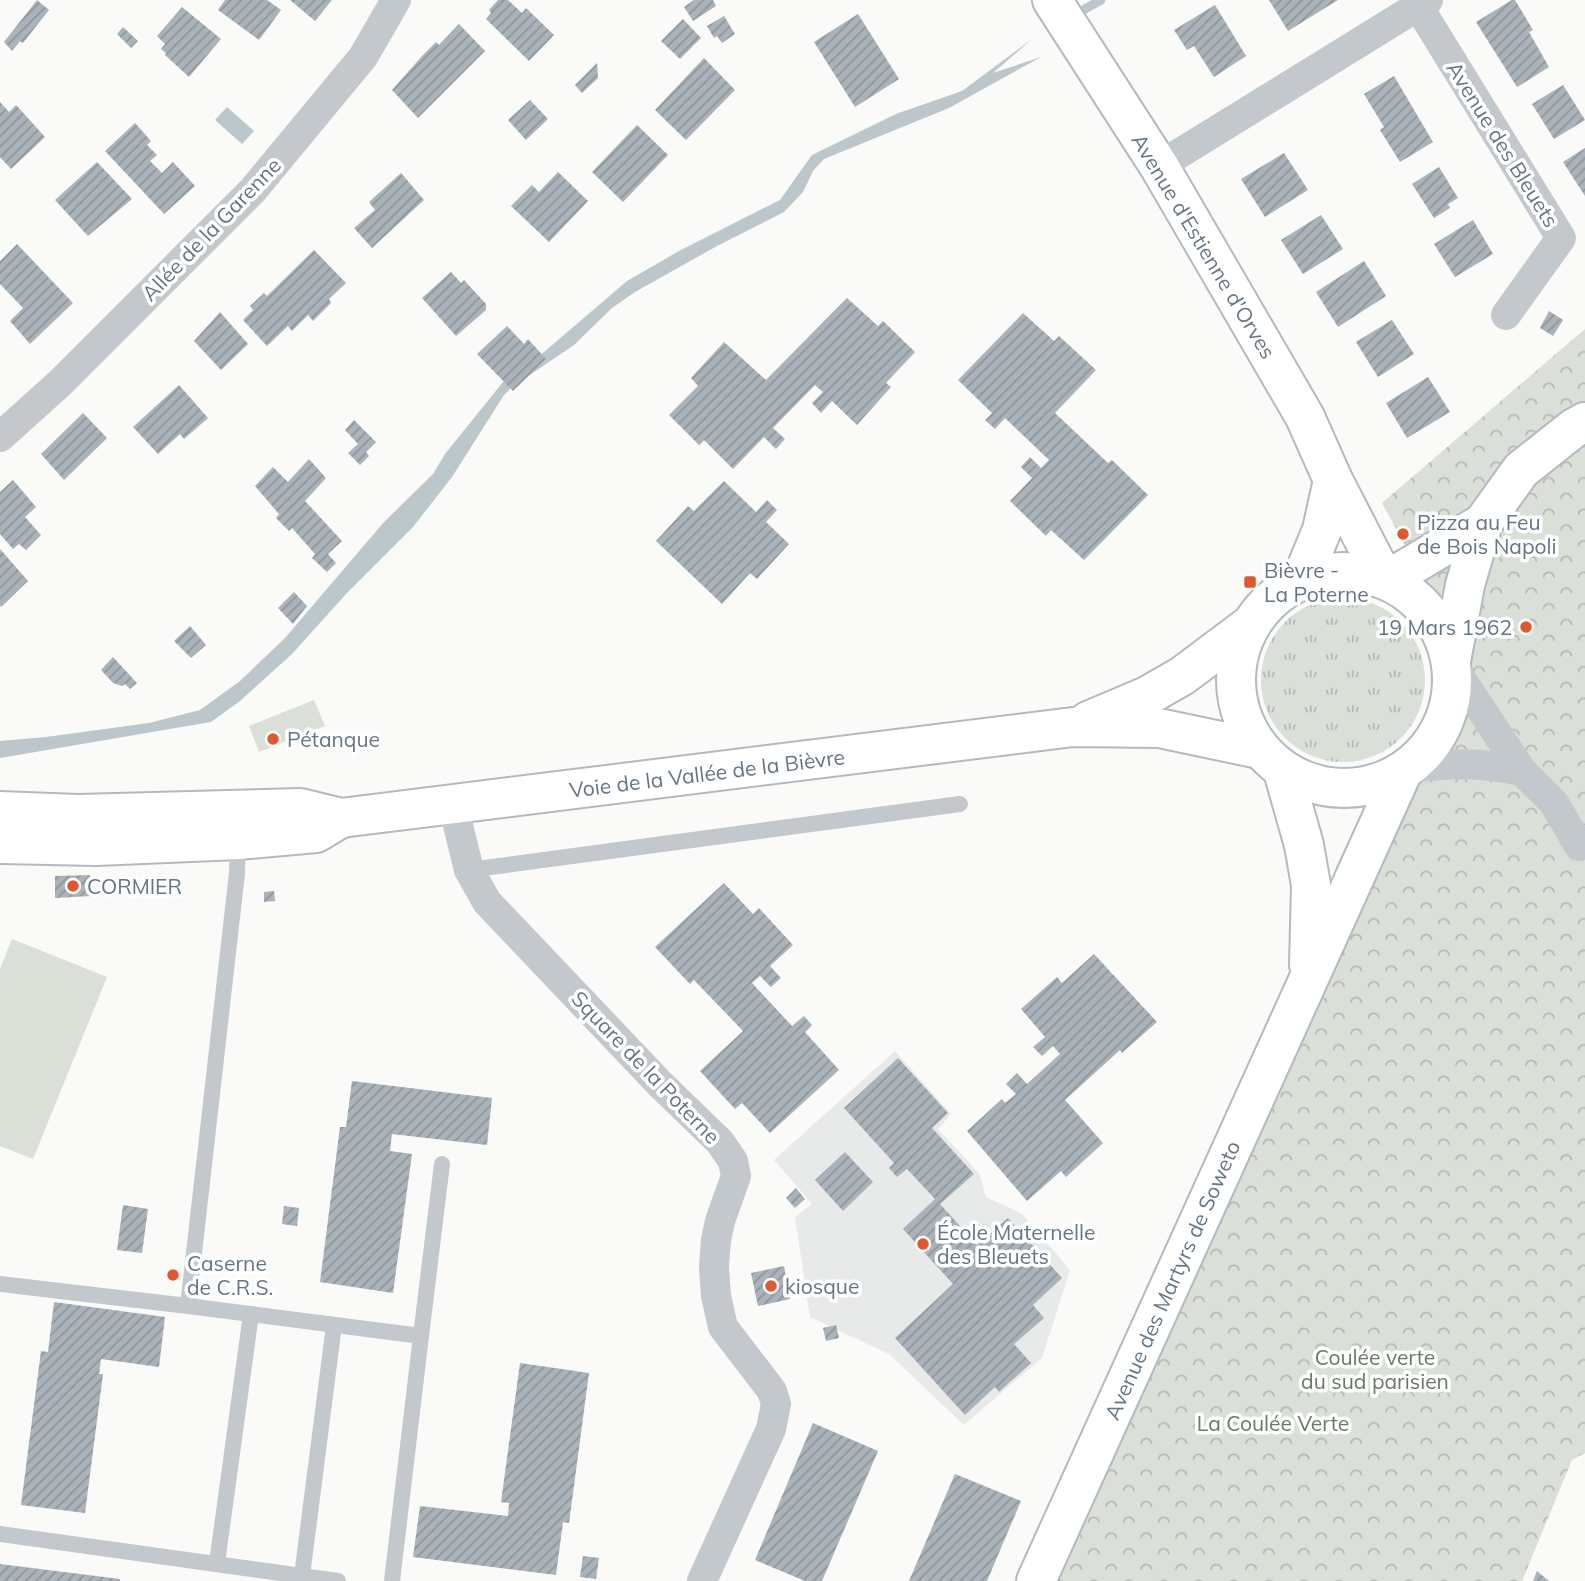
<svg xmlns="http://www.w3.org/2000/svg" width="1585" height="1581" font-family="Mulish,sans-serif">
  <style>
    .built { fill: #e8e9e9 }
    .grass { fill: url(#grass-tufts) }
    .forest { fill: url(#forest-crowns) }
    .pitch { fill: #dadfd7 }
    .water { fill: #bbc7cb }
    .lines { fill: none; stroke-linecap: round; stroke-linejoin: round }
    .stream { stroke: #bbc7cb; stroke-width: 9 }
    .building { fill: url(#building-hatch) }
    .secondary-casing { stroke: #b3babf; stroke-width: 42 }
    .lane { stroke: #c3c8cc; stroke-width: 16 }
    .street { stroke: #c3c8cc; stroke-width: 30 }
    .secondary { stroke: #fff; stroke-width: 38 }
    .poi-dot { fill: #e4572e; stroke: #fff; stroke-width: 2.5 }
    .labels { text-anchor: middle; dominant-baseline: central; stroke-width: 7; stroke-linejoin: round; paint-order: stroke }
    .street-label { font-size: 21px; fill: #657683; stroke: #fff }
    .poi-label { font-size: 21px; fill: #657683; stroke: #fff; text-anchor: start }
    .park-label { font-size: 21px; fill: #687a64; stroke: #fff }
  </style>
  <defs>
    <pattern id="grass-tufts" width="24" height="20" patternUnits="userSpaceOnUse" patternTransform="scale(1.75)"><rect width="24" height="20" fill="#dadfd7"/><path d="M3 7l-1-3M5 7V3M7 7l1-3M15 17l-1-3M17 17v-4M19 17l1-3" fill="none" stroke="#b4b9b4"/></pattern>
    <pattern id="forest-crowns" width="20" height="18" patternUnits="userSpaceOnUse" patternTransform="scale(1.75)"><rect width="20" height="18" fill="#dadfd7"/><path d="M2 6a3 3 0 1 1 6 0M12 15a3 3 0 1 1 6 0" fill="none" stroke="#b4b9b4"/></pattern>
    <pattern id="building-hatch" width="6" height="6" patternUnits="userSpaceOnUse" patternTransform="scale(1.75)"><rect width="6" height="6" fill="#aab3b9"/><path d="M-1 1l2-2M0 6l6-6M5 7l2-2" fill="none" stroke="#8e969c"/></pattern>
  </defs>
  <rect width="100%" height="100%" fill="#fafaf8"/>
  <polygon class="built" points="895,1051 951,1114 938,1129 979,1173 986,1197 1022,1214 1070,1270 1042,1358 964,1425 889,1354 810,1317 795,1217 812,1204 774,1160"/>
  <circle class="grass" cx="1343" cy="680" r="82"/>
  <polygon class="forest" points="1585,329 1585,1453 1572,1460 1522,1581 1049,1581 1309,1002 1469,661 1382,503"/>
  <g class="pitch">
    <polygon points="314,700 325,726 259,752 249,726"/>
    <polygon points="12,939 107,977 33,1159 0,1146 0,969"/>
  </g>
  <g class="water">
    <polygon points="1032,39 993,73 1041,57 949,108 824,159 813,171 803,192 784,212 717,246 635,292 612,308 574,345 512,387 504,395 452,477 413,527 346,594 292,654 240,701 211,722 0,758 0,741 46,737 149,723 200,710 240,681 285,638 384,522 433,474 445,454 503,382 544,352 627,281 679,251 780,200 812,155 896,114 962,91"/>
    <polygon points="227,107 254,131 242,144 215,120"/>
  </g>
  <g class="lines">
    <polyline class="stream" points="1085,9 1101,0"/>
  </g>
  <g class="building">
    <polygon points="37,0 49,10 23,43 20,41 12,51 4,42"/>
    <polygon points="225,0 267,0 281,10 259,40 218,10"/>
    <polygon points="290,0 332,0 315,21"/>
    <polygon points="498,0 508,0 522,13 526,8 554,35 529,61 486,19 491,13 489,10"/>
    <polygon points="694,0 713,0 716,6 693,21 684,7"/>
    <polygon points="1269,0 1338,0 1288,31"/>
    <polygon points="1512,0 1515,0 1533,30 1529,32 1549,67 1517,87 1476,22"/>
    <polygon points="1215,5 1246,56 1214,77 1194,46 1187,50 1174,30"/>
    <polygon points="182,7 221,39 189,77 165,55 166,53 161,49 165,44 157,36"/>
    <polygon points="858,14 899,79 855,107 814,42"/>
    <polygon points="724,16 735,34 722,43 717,36 714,38 707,26"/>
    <polygon points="683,19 701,38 680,59 661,41"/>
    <polygon points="459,24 485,51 418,118 392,90 423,55 436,42 439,45"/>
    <polygon points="123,27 138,41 131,48 117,34"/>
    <polygon points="704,58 735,90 686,140 655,110"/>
    <polygon points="597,63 598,78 582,93 575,85"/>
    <polygon points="1394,76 1433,142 1400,162 1380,130 1384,127 1364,94"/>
    <polygon points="1563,85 1585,120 1554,139 1532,104"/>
    <polygon points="530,100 548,119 526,140 508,120"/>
    <polygon points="0,102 9,112 16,105 45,137 11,169 0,157"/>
    <polygon points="135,123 151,141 147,145 157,155 150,161 162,173 173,162 195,186 164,214 105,151"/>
    <polygon points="637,125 668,155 623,202 592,172"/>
    <polygon points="1585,148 1585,196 1563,162"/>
    <polygon points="1284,153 1308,190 1265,217 1241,179"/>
    <polygon points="97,162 132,199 88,236 55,200"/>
    <polygon points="1439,167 1458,198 1448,204 1450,208 1434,218 1412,184"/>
    <polygon points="558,172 588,201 549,242 511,206 532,185 539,192"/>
    <polygon points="401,173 424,200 372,248 354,228 375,210 369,202"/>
    <polygon points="1321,215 1343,249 1303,274 1281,240"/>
    <polygon points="1473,220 1493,254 1455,277 1434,244"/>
    <polygon points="17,244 73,303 30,344 10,321 23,308 0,284 0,261"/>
    <polygon points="314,250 346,283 329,299 331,303 313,321 308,315 292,331 288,326 267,346 243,320 253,310 250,306 264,293 267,296"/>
    <polygon points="1364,261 1386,296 1338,327 1316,292"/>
    <polygon points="451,272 461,283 464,280 486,304 486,310 456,336 422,298"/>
    <polygon points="847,298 878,326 883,321 915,352 886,383 891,387 857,425 832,401 821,413 812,403 823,392 815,385 773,428 785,439 776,449 764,437 733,469 704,440 699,445 669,415 698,386 691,378 724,342 766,380"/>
    <polygon points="1549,311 1563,320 1553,336 1540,328"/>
    <polygon points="220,312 248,344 221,370 194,341"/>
    <polygon points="1023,313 1054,341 1059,336 1096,370 1055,413 1108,463 1112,460 1148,495 1084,560 1051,530 1046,536 1010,501 1032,478 1021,467 1030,457 1041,468 1049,460 1005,418 995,429 985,420 992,413 958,380"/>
    <polygon points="1392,320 1414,354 1378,377 1356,342"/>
    <polygon points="507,326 524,344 528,339 546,359 513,391 477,354"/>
    <polygon points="1428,377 1450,412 1407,438 1386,403"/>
    <polygon points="179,385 208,418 184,439 180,434 158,454 133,427"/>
    <polygon points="83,413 107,438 64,480 41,454"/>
    <polygon points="354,420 376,442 366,452 369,456 360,465 348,453 358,444 345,430"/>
    <polygon points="309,459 326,478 305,501 342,541 328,554 336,563 327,572 312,558 315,554 292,528 289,531 276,518 279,514 255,486 273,467 288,482"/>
    <polygon points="13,480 36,507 25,517 41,535 26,550 19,544 13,549 0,534 0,492"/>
    <polygon points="724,481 756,512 767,500 777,510 766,522 789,544 757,579 750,573 722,604 656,541 688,506 694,511"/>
    <polygon points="0,549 28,581 1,607 0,605"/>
    <polygon points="294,592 307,606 293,624 278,608"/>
    <polygon points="190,626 206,645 191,658 174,641"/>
    <polygon points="113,657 137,683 130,689 125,684 122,686 113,683 101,670"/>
    <polygon points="90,875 91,896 55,898 55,876"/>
    <polygon points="724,883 753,914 759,908 793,945 770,966 781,978 771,987 760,976 752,983 792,1026 804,1016 812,1025 805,1032 839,1070 770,1133 742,1103 735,1109 700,1071 743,1031 694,980 690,984 655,947"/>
    <polygon points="274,891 275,901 264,902 264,892"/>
    <polygon points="1094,954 1157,1022 1122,1053 1120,1050 1065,1100 1103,1143 1066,1177 1061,1171 1027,1201 967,1131 1002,1099 1005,1103 1016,1094 1006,1084 1017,1073 1027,1084 1060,1054 1053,1046 1042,1056 1033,1047 1045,1037 1021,1009 1057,977 1062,983"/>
    <polygon points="898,1058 948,1113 932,1128 974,1174 940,1204 977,1245 1008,1218 1062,1278 1033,1305 1044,1318 1014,1344 1031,1363 999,1392 995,1387 965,1415 895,1338 953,1284 903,1229 935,1199 907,1169 897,1177 889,1168 894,1163 844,1108"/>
    <polygon points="352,1081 492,1098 487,1145 392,1134 390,1151 412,1154 393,1293 320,1282 340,1127 346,1127"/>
    <polygon points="845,1152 873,1182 843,1211 815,1180"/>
    <polygon points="796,1188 805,1199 795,1208 786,1198"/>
    <polygon points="123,1205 148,1209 142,1253 117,1250"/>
    <polygon points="284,1206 299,1208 297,1226 282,1224"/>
    <polygon points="784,1266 790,1299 758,1306 751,1273"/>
    <polygon points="54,1302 165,1317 159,1367 101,1359 99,1374 103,1374 85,1513 21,1505 41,1351 48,1352"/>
    <polygon points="836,1325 839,1338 826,1341 823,1328"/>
    <polygon points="520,1363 589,1373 569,1523 563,1522 556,1575 413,1557 420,1506 508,1516 509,1503 501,1502"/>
    <polygon points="813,1423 878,1451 822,1581 805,1581 755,1560"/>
    <polygon points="955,1474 1021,1501 987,1581 909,1581"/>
    <polygon points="583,1556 599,1558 596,1579 580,1577"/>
    <polygon points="0,1564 120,1579 120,1581 0,1581"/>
    <polygon points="1537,1571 1549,1581 1533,1581"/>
  </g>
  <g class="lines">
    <g class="secondary-casing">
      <g id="secondary">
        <polyline points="1052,0 1159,166 1305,417 1333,480 1384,579"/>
        <circle cx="1344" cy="680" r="108"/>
        <polyline points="1387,580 1483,523"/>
        <polyline points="1301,581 1322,530 1333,480"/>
        <polyline points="1451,661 1465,585 1483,523 1521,470 1574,428 1585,422"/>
        <polyline points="1088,721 1147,696 1182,676 1250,625"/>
        <polyline points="1283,771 1304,845 1311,885 1309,965"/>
        <polyline points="0,811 78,814 300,808 341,818 1073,727 1159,728 1259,749"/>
        <polyline points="0,844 96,846 238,840 316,833 341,818"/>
        <polyline points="1036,1581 1402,773"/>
      </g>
    </g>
    <g class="lane">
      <polyline points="238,840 237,873 188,1306 421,1336 442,1164"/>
      <polyline points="469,870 960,804"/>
      <polyline points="0,1284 188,1306"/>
      <polyline points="0,1534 338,1581"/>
      <polyline points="217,1563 251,1314"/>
      <polyline points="302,1576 334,1325"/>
      <polyline points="392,1581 421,1336"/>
    </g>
    <g class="street">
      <polyline points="1418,6 1561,238 1506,315"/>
      <polyline points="1159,166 1428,0"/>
      <polyline points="0,437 60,383 253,190 363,57 396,0"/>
      <polyline points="1453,667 1522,771 1554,803 1579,846"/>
      <path d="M1408 768C1453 763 1478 762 1522 771"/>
      <polyline points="453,805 469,870 487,902 660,1084 720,1142 733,1161 736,1176 720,1221 716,1240 714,1267 716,1296 723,1327 772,1391 776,1404 771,1429 702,1581"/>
    </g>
    <use href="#secondary" class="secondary"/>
  </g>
  <g class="poi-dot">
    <circle cx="1403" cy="534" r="7"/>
    <rect x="1243" y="575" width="14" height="14" rx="3.5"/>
    <circle cx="1526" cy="627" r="7"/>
    <circle cx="273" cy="739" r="7"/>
    <circle cx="73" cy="886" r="7"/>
    <circle cx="923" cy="1244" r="7"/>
    <circle cx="173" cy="1275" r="7"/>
    <circle cx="771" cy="1286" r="7"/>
  </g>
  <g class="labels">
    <g class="street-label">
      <text transform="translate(1503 144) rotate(58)">Avenue des Bleuets</text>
      <text transform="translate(211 229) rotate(-46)">Allée de la Garenne</text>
      <text transform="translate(1204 246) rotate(59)">Avenue d'Estienne d'Orves</text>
      <text transform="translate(707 773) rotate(-7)">Voie de la Vallée de la Bièvre</text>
      <text transform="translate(646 1067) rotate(46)">Square de la Poterne</text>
      <text transform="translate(1172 1280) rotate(-66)">Avenue des Martyrs de Soweto</text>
    </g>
    <g class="poi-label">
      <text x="1417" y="522">Pizza au Feu<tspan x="1417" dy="24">de Bois Napoli</tspan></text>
      <text x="1264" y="570">Bièvre -<tspan x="1264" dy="24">La Poterne</tspan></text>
      <text x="1512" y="627" text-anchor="end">19 Mars 1962</text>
      <text x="287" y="739">Pétanque</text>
      <text x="87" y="886">CORMIER</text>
      <text x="937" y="1232">École Maternelle<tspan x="937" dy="24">des Bleuets</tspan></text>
      <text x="187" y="1263">Caserne<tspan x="187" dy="24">de C.R.S.</tspan></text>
      <text x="785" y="1286">kiosque</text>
    </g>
    <g class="park-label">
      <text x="1375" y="1357">Coulée verte<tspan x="1375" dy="24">du sud parisien</tspan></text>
      <text x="1273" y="1423">La Coulée Verte</text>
    </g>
  </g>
</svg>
